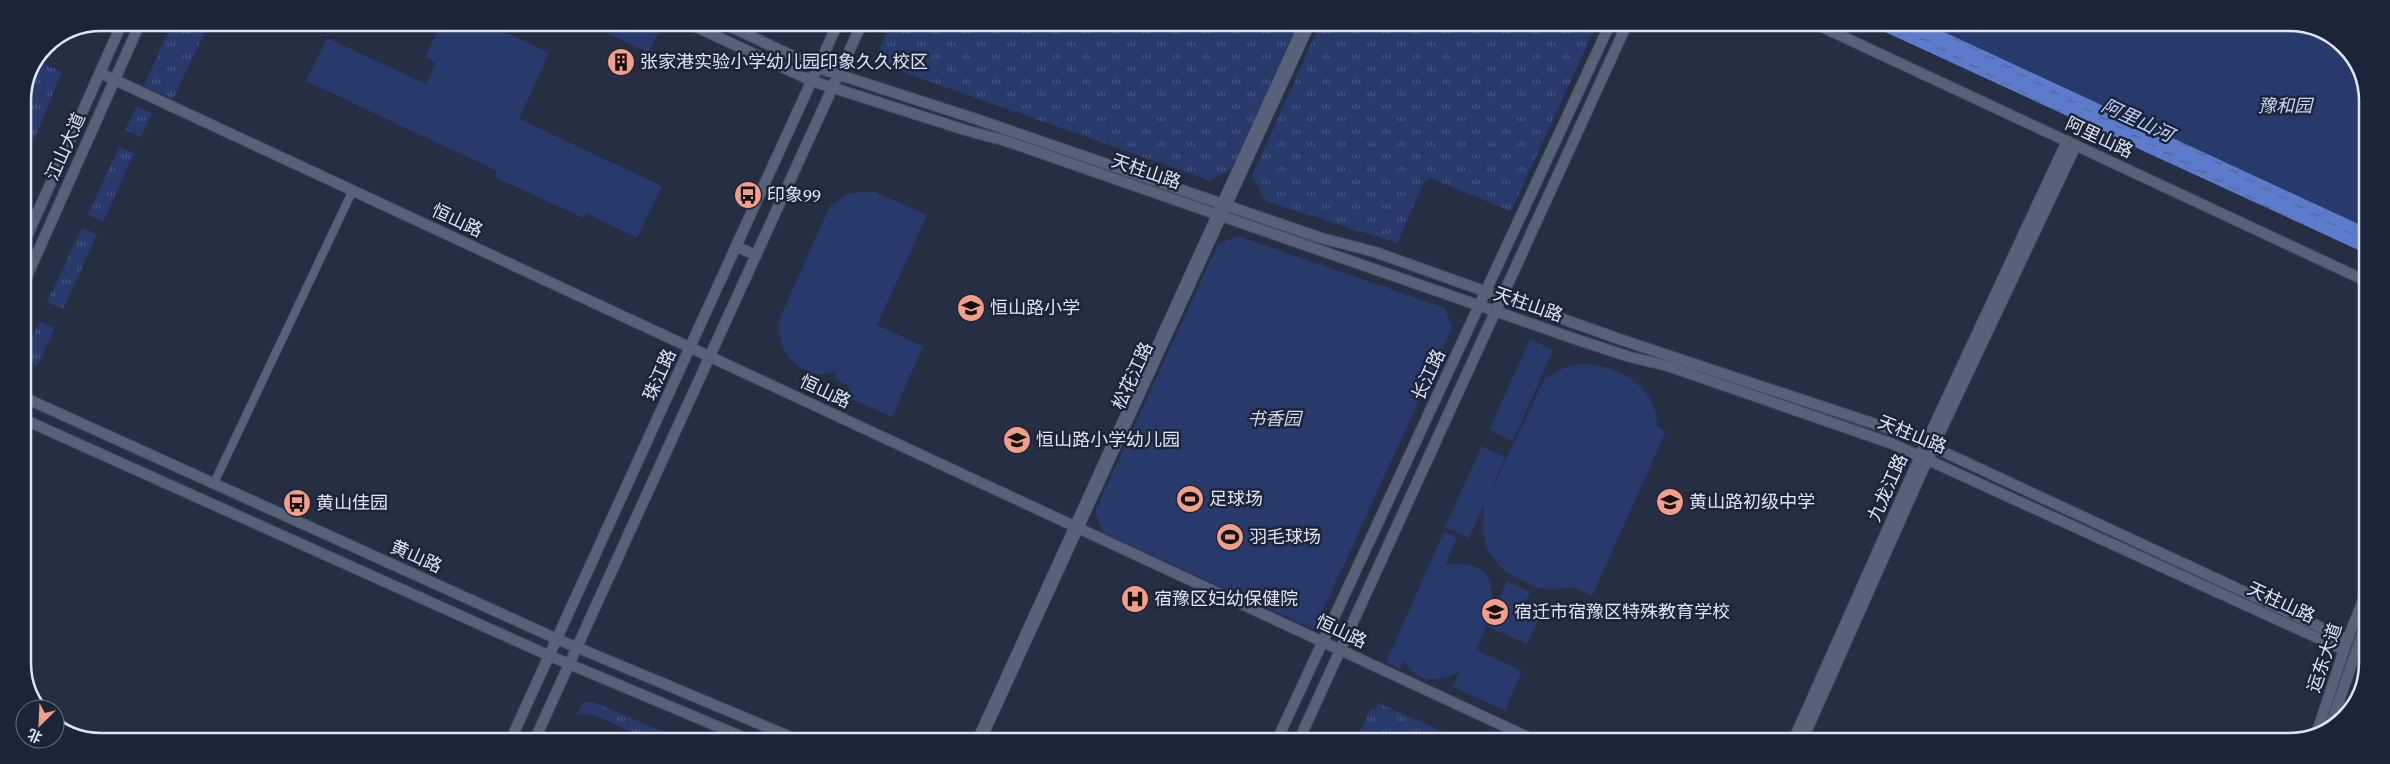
<svg xmlns="http://www.w3.org/2000/svg" width="2390" height="764" font-family="Spectral,'Noto Sans SC',serif">
  <style>
    .grass { fill: url(#grass-tufts) }
    .green { fill: #283a6c }
    .water { fill: url(#water-ripples) }
    .lines { fill: none; stroke-linecap: round; stroke-linejoin: round }
    .street-casing { stroke: #444b5e; stroke-width: 9 }
    .secondary-casing { stroke: #444b5e; stroke-width: 12 }
    .street { stroke: #576179; stroke-width: 8 }
    .secondary { stroke: #576179; stroke-width: 10 }
    .labels { text-anchor: middle; dominant-baseline: central; stroke-width: 5; stroke-linejoin: round; paint-order: stroke }
    .poi-label { font-size: 18px; fill: #dfe5f4; stroke: #1b2438; text-anchor: start }
    .park-label { font-size: 18px; font-style: italic; fill: #ccd6eb; stroke: #1b2438 }
    .street-label { font-size: 18px; fill: #dfe5f4; stroke: #1b2438 }
    .water-label { font-size: 19px; font-style: italic; fill: #bccef9; stroke: #1b2438 }
    .rim { fill: none; stroke: #dfe5f4; stroke-width: 2.5 }
  </style>
  <defs>
    <pattern id="grass-tufts" width="24" height="20" patternUnits="userSpaceOnUse" patternTransform="scale(1.25)"><rect width="24" height="20" fill="#283a6c"/><path d="M3 7l-1-3M5 7V3M7 7l1-3M15 17l-1-3M17 17v-4M19 17l1-3" fill="none" stroke="#475682"/></pattern>
    <pattern id="water-ripples" width="26" height="14" patternUnits="userSpaceOnUse" patternTransform="scale(1.25)"><rect width="26" height="14" fill="#5d7bcb"/><path d="M2 4q2-2 4 0t4 0M15 11q2-2 4 0t4 0" fill="none" stroke="#536597"/></pattern>
  </defs>
  <rect width="100%" height="100%" fill="#252e43"/>
  <g class="grass">
    <polygon points="172,23 208,23 208,25 173,99 144,86"/>
    <polygon points="891,23 1299,24 1232,168 1211,181 880,64 876,58"/>
    <polygon points="1320,24 1597,24 1511,211 1430,178 1424,182 1397,243 1265,201 1252,176"/>
    <polygon points="39,61 62,72 23,166 23,101"/>
    <polygon points="137,106 152,113 141,137 125,130"/>
    <polygon points="119,147 134,153 103,222 88,215"/>
    <polygon points="82,228 97,235 63,309 47,302"/>
    <polygon points="40,321 55,328 37,366 30,362 25,351"/>
    <path d="M584 702H593L681 739C670 739 656 742 646 739 627 732 595 709 576 715Z"/>
    <polygon points="1378,703 1462,740 1388,740 1374,735 1372,740 1356,740 1371,708 1375,710"/>
  </g>
  <g class="green">
    <polygon points="441,23 485,23 549,53 519,119 662,186 637,238 586,213 583,218 495,177 497,171 306,81 327,38 426,84 436,63 425,57"/>
    <polygon points="614,23 637,23 658,33 649,53 609,34"/>
    <polygon points="1925,25 2309,25 2351,53 2367,96 2367,230"/>
    <path d="M860 192H875L927 215 877 325 923 346 892 417 845 396 849 386 834 379 837 371C831 372 824 375 817 374 791 370 774 342 780 318L830 206 848 194Z"/>
    <polygon points="1238,236 1445,308 1452,328 1315,628 1311,628 1102,532 1095,511 1218,244"/>
    <polygon points="1530,339 1553,350 1513,441 1489,430"/>
    <path d="M1581 364C1618 364 1658 387 1657 427L1666 431 1592 596 1573 587 1555 590 1537 588 1505 572 1487 550 1483 534 1484 505 1469 538 1445 527 1482 446 1505 457 1489 495 1544 380 1563 368Z"/>
    <path d="M1444 532 1457 538 1445 565C1477 559 1500 573 1489 608L1494 610 1507 581 1530 592 1525 603 1542 611 1527 644 1486 626 1476 650 1522 671 1505 711 1453 687 1460 671C1439 684 1416 683 1404 660L1400 669 1386 662Z"/>
  </g>
  <polygon class="water" points="1870,25 1929,25 2367,228 2367,254"/>
  <g class="lines">
    <g class="street-casing">
      <g id="street">
        <polyline points="214,483 353,190"/>
        <polyline points="976,740 1303,24"/>
        <polyline points="982,740 1311,24"/>
      </g>
    </g>
    <g class="secondary-casing">
      <g id="secondary">
        <polyline points="688,23 812,81 965,130 1006,141 1578,340 1630,357 1668,366 1893,444 2344,650"/>
        <polyline points="723,23 818,68 979,120 1321,238 1375,252 1619,339 1905,434 2348,640"/>
        <polyline points="1818,25 2366,281"/>
        <polyline points="100,73 1536,741"/>
        <polyline points="23,245 122,23"/>
        <polyline points="737,247 756,255"/>
        <polyline points="23,285 140,23"/>
        <polyline points="23,397 557,639 798,740"/>
        <polyline points="23,419 550,656 750,740"/>
        <polyline points="2330,727 2365,626"/>
        <polyline points="2317,732 2346,644 2365,595"/>
        <polyline points="511,739 838,23"/>
        <polyline points="535,739 862,23"/>
        <polyline points="1277,740 1610,24"/>
        <polyline points="1299,740 1627,24"/>
        <polyline points="1793,741 1926,443 2067,141"/>
        <polyline points="1802,741 1933,447 2076,145"/>
      </g>
    </g>
    <use href="#street" class="street"/>
    <use href="#secondary" class="secondary"/>
  </g>
  <defs>
    <g id="building-disc" transform="scale(1.4375)"><circle r="9.5" fill="#f49e88" stroke="#1b2438"/><path d="M-4-6H4V6H1V3H-1V6H-4ZM-2.5-4.3h1.7v1.8h-1.7ZM.8-4.3h1.7v1.8H.8ZM-2.5-1h1.7V.8h-1.7ZM.8-1h1.7V.8H.8Z" fill="#111"/></g>
    <g id="bus-disc" transform="scale(1.4375)"><circle r="9.5" fill="#f49e88" stroke="#1b2438"/><path d="M-5-6H5V4H4V6H2V4H-2V6H-4V4H-5ZM-3.5-4V0h7V-4ZM-3.5 1.2v1.5H-2V1.2ZM2 1.2v1.5H3.5V1.2Z" fill="#111"/></g>
    <g id="school-disc" transform="scale(1.4375)"><circle r="9.5" fill="#f49e88" stroke="#1b2438"/><path d="M0-5L7-2L0 1L-7-2ZM-4 1L0 2.5L4 1V4Q0 6-4 4Z" fill="#111"/></g>
    <g id="stadium-disc" transform="scale(1.4375)"><circle r="9.5" fill="#f49e88" stroke="#1b2438"/><path d="M0-5a6.5 5 0 1 0 0 10a6.5 5 0 1 0 0-10ZM-3.5-1.8h7v3.6h-7Z" fill="#111"/></g>
    <g id="hospital-disc" transform="scale(1.4375)"><circle r="9.5" fill="#f49e88" stroke="#1b2438"/><path d="M-5-5h3v3.5h4V-5h3V5h-3V1.5h-4V5h-3Z" fill="#111"/></g>
  </defs>
  <g fill-rule="evenodd">
    <use href="#building-disc" x="621" y="62"/>
    <use href="#bus-disc" x="748" y="195"/>
    <use href="#school-disc" x="971" y="308"/>
    <use href="#school-disc" x="1017" y="440"/>
    <use href="#stadium-disc" x="1190" y="499"/>
    <use href="#school-disc" x="1670" y="502"/>
    <use href="#bus-disc" x="297" y="503"/>
    <use href="#stadium-disc" x="1230" y="537"/>
    <use href="#hospital-disc" x="1135" y="599"/>
    <use href="#school-disc" x="1495" y="612"/>
  </g>
  <g class="labels">
    <g class="poi-label">
      <text x="640" y="62">张家港实验小学幼儿园印象久久校区</text>
      <text x="767" y="195">印象99</text>
      <text x="990" y="308">恒山路小学</text>
      <text x="1036" y="440">恒山路小学幼儿园</text>
      <text x="1209" y="499">足球场</text>
      <text x="1689" y="502">黄山路初级中学</text>
      <text x="316" y="503">黄山佳园</text>
      <text x="1249" y="537">羽毛球场</text>
      <text x="1154" y="599">宿豫区妇幼保健院</text>
      <text x="1514" y="612">宿迁市宿豫区特殊教育学校</text>
    </g>
    <g class="park-label">
      <text x="2285" y="106">豫和园</text>
      <text x="1274" y="419">书香园</text>
    </g>
    <g class="street-label">
      <text transform="translate(2099 138) rotate(25)">阿里山路</text>
      <text transform="translate(66 147) rotate(-66)">江山大道</text>
      <text transform="translate(1146 172) rotate(19)">天柱山路</text>
      <text transform="translate(457 221) rotate(25)">恒山路</text>
      <text transform="translate(1528 305) rotate(19)">天柱山路</text>
      <text transform="translate(660 375) rotate(-66)">珠江路</text>
      <text transform="translate(1429 375) rotate(-65)">长江路</text>
      <text transform="translate(1133 376) rotate(-65)">松花江路</text>
      <text transform="translate(825 392) rotate(25)">恒山路</text>
      <text transform="translate(1912 435) rotate(22)">天柱山路</text>
      <text transform="translate(1888 488) rotate(-66)">九龙江路</text>
      <text transform="translate(416 557) rotate(24)">黄山路</text>
      <text transform="translate(2281 603) rotate(25)">天柱山路</text>
      <text transform="translate(1341 632) rotate(25)">恒山路</text>
      <text transform="translate(2325 658) rotate(-71)">运东大道</text>
    </g>
    <g class="water-label">
      <text transform="translate(2137 121) rotate(25)">阿里山河</text>
    </g>
  </g>
  <path d="M0 0H2390V764H0ZM101 31H2289A70 70 0 0 1 2359 101V663A70 70 0 0 1 2289 733H101A70 70 0 0 1 31 663V101A70 70 0 0 1 101 31Z" fill="#1b2438" fill-rule="evenodd"/>
  <path class="rim" d="M101 31H2289A70 70 0 0 1 2359 101V663A70 70 0 0 1 2289 733H101A70 70 0 0 1 31 663V101A70 70 0 0 1 101 31Z"/>
  <g transform="translate(40 724) rotate(204)"><circle r="24" fill="#1b2438" stroke="#697183"/>
  <path d="M0-4L9 19L0 12L-9 19Z" fill="#f49e88"/>
  <text y="-8" font-size="14" font-weight="bold" text-anchor="middle" fill="#dfe5f4">北</text>
  </g>
</svg>
